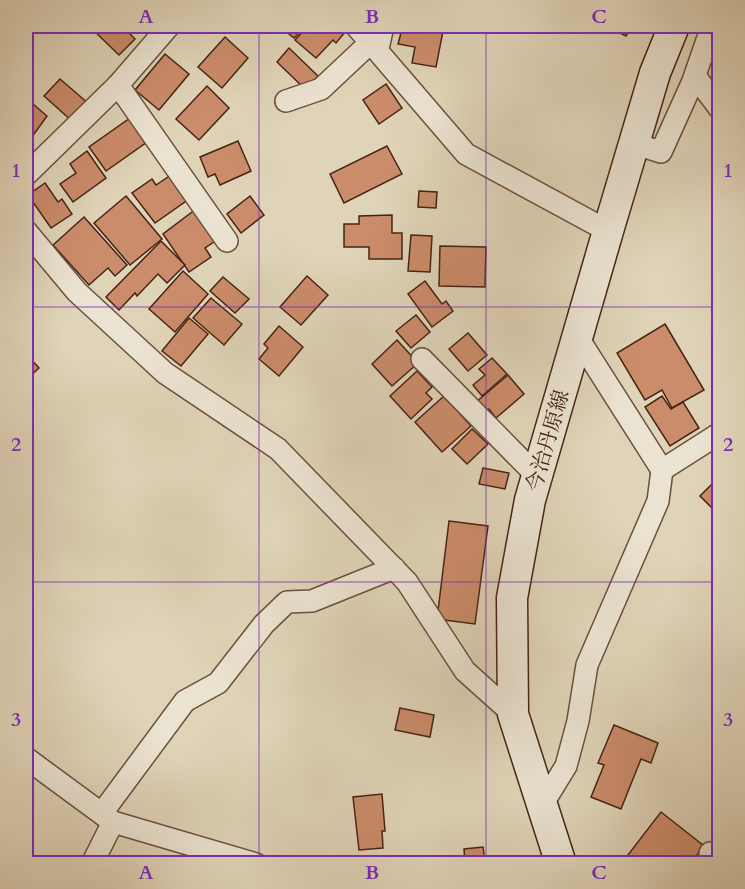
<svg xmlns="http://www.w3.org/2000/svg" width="745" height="889" font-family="Cardo,'Noto Serif JP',serif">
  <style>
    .building { fill: #cb8c6b; stroke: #462414; stroke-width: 1.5 }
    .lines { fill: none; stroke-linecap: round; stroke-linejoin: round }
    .street-casing { stroke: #6c503d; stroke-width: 24 }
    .secondary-casing { stroke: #462414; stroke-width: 33 }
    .street { stroke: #ebe3d1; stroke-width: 21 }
    .secondary { stroke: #ebe3d1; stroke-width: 30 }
    .grid { fill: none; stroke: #7b2cbf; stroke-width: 1.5; stroke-opacity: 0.55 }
    .labels { text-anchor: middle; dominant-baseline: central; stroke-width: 4.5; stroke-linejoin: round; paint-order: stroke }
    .street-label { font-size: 21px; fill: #462414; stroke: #ebe3d1 }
    .neatline { fill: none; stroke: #7b2cbf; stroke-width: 2 }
    .grid-label { font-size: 20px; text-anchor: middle; font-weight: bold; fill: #7b2cbf }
  </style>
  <rect width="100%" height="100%" fill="#e0d4b8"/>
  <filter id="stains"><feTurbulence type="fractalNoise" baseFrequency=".00333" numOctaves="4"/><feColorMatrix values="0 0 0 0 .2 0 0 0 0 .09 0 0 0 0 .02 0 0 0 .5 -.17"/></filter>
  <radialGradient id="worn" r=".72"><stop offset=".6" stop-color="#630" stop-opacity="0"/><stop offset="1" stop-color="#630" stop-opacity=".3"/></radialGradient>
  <g class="building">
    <polygon points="89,26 122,26 135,39 119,55"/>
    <polygon points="279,26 306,26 294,38"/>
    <polygon points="308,26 339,26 346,31 336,43 333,40 316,58 295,40"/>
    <polygon points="397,26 444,26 436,67 412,63 415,47 398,44 401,33 395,32"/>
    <polygon points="606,26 632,26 626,36"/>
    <polygon points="225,37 248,58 222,88 198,67"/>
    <polygon points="289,48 318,76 306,90 277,62"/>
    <polygon points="165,54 189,74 159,110 135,90"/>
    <polygon points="60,79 89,104 73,122 44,96"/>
    <polygon points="386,84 402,108 379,124 363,100"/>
    <polygon points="207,86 229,108 199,140 176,119"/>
    <polygon points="26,98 47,116 26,145"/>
    <polygon points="130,118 147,142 106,171 89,147"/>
    <polygon points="238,141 251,171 220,185 215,174 208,177 200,157"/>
    <polygon points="387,146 402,174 344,203 330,174"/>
    <polygon points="87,151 106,178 73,202 60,184 76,173 70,164"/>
    <polygon points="171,175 189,199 155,223 132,193 152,179 156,185"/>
    <polygon points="45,183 58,202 62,199 72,214 51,228 28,195"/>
    <polygon points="419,191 437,192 436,208 418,207"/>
    <polygon points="126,196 162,239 130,265 94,223"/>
    <polygon points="250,196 264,215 241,233 227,214"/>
    <polygon points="196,209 217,240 205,248 211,257 189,272 163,234"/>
    <polygon points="392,215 392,233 402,233 402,259 369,259 369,247 344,247 344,224 359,224 359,216"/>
    <polygon points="84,217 127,265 115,276 108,268 89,285 53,245"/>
    <polygon points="411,235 432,236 430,272 408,271"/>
    <polygon points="161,241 185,265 167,283 158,274 137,296 135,293 119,310 106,297"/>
    <polygon points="440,246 486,247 485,287 439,286"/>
    <polygon points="183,271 208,294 175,332 149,309"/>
    <polygon points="307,276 328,295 301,325 280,307"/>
    <polygon points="223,277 249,299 235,313 210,291"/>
    <polygon points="425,281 442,304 446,301 453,311 432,327 408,294"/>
    <polygon points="211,298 242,324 224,345 193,318"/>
    <polygon points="416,315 430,332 411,348 396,331"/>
    <polygon points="189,318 208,334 181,366 162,351"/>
    <polygon points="665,324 704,390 672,408 662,390 645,400 617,353"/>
    <polygon points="279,326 303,347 279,376 259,359 268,348 264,344"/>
    <polygon points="468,333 487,355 468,371 449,349"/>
    <polygon points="397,340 418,363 392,386 372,364"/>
    <polygon points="26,354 39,368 26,380"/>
    <polygon points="492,358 507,374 482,396 473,385 485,375 479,369"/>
    <polygon points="417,371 432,387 426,393 432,399 411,419 390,396"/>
    <polygon points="508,375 524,394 496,418 489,409 484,413 475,403"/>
    <polygon points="444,396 471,426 442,452 415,422"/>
    <polygon points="662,396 671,409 683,402 699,428 670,446 645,407"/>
    <polygon points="472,429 488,444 467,464 452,449"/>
    <polygon points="483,468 509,473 505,489 479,484"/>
    <polygon points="720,476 720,516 700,496"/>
    <polygon points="449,521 488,526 475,624 437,619"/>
    <polygon points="400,708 434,715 430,737 395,730"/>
    <polygon points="614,725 658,743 651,763 641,759 621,809 591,797 604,765 598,763"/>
    <polygon points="382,794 385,831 382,831 383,848 359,850 353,797"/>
    <polygon points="661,812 704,846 690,864 621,864"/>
    <polygon points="483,847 485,862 465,863 464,849"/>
  </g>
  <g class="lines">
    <g class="street-casing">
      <g id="street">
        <polyline points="356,26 466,154 608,231"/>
        <polyline points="378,49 383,26"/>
        <polyline points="695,76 720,109"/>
        <polyline points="118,85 227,241"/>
        <polyline points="286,101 321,89 371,42"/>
        <polyline points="635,144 661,152 693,81 712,26"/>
        <polyline points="26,175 118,85 169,26"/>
        <polyline points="26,231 77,292 165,373 278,449 407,582 465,671 513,714"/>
        <polyline points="578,338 662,470 720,433"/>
        <polyline points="422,359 537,476"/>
        <polyline points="26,758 113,822 256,864"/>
        <polyline points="542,805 566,766 578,721 587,665 658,501 662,470"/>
        <polyline points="102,813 185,701 218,683 264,624 287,602 312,601 394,568"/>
        <polyline points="710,853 720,861"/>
        <polyline points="92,864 113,822"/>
      </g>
    </g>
    <g class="secondary-casing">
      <polyline id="secondary" points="561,864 513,714 512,598 530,500 608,231 655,73 674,26"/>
    </g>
    <use href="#street" class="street"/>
    <use href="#secondary" class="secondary"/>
  </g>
  <path class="grid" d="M259 26V864M486 26V864M26 307H720M26 582H720"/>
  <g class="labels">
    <g class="street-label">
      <text transform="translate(548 441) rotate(-74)">今治丹原線</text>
    </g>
  </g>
  <rect width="745" height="889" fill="none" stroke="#e0d4b8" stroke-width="66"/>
  <rect x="33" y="33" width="679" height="823" class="neatline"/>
  <g class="grid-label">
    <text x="146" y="23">A</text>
    <text x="372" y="23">B</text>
    <text x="599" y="23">C</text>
    <text x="16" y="177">1</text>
    <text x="728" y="177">1</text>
    <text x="16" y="451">2</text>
    <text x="728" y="451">2</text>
    <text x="16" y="726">3</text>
    <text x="728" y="726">3</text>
    <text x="146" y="879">A</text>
    <text x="372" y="879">B</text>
    <text x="599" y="879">C</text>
  </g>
  <rect width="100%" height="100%" filter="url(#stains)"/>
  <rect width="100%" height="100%" fill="url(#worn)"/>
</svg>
